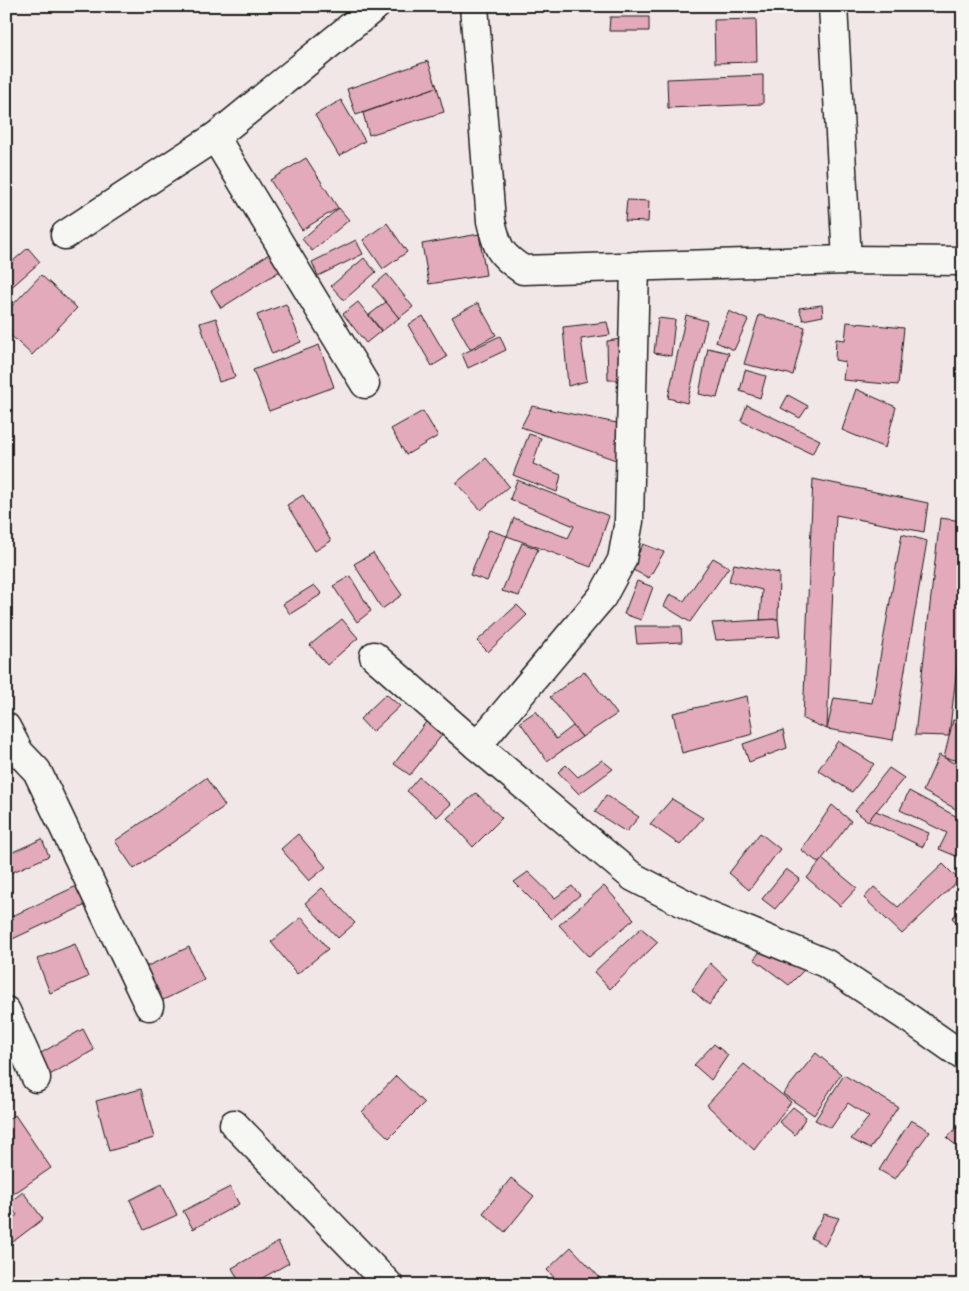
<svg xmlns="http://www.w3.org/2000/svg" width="969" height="1291" font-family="Mynerve,sans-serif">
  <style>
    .building { fill: #e3aabb; stroke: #1c1c1c }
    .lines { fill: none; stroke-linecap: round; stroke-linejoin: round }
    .minor-casing { stroke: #1c1c1c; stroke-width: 31 }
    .minor { stroke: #f6f6f2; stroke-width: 28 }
  </style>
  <rect width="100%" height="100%" fill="#f2e7e7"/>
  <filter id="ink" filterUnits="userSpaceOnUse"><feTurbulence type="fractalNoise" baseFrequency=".02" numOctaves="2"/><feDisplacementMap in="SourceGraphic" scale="10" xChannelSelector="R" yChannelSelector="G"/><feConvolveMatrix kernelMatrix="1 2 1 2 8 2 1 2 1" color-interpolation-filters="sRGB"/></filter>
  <g filter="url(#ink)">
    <g class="building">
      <polygon points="610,17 649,17 649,31 609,31"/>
      <polygon points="756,19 757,62 715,63 714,20"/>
      <polygon points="428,61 437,87 356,115 347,89"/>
      <polygon points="763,75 763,104 668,108 667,79"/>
      <polygon points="437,87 444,112 369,135 363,113"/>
      <polygon points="341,100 365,141 339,156 315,115"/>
      <polygon points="306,158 338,208 302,230 270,180"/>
      <polygon points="627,200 649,201 648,222 625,221"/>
      <polygon points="339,208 349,220 312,251 302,239"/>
      <polygon points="387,223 407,252 383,269 363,240"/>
      <polygon points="479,234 486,275 429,284 422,244"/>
      <polygon points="356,240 363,254 318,276 312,262"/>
      <polygon points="28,248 40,262 6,292 6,267"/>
      <polygon points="269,254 280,271 221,308 211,291"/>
      <polygon points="364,258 376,272 344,300 331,286"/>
      <polygon points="387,274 413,307 399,318 373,286"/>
      <polygon points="41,275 77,308 32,355 6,331 6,312"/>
      <polygon points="358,302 381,331 366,343 343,314"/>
      <polygon points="386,302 399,318 382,331 369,315"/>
      <polygon points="478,303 496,335 470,349 452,317"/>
      <polygon points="286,304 301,342 272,354 257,315"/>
      <polygon points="822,305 823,316 803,320 799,308"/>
      <polygon points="729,311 748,320 734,350 716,342"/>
      <polygon points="686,315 707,321 687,403 668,398"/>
      <polygon points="759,315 805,327 793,375 744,364"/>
      <polygon points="423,316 447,357 432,366 408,325"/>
      <polygon points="216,318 235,377 219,382 200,323"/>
      <polygon points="658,318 675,320 671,356 654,353"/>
      <polygon points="607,322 610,335 581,339 587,381 568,386 563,327"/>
      <polygon points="847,322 904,328 898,385 843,380 845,362 835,360 836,339 845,340"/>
      <polygon points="500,336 506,350 468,368 462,354"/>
      <polygon points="621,339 621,380 608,380 607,341"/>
      <polygon points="319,345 334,387 269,411 253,370"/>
      <polygon points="708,348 729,353 717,398 699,394"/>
      <polygon points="745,370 766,376 760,398 740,391"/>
      <polygon points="856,389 896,407 885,448 842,430"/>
      <polygon points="788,395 808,406 800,418 781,408"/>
      <polygon points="747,405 820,440 812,454 741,421"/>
      <polygon points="532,406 622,424 616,460 521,427"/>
      <polygon points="423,411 438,436 406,455 391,429"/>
      <polygon points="529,434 541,438 533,464 561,475 557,492 513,475"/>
      <polygon points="486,458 509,486 481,510 456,483"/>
      <polygon points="813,479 928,503 924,532 836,515 827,729 803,719"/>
      <polygon points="517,480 609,516 591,567 507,536 514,518 568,538 574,526 510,499"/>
      <polygon points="303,495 331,541 315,551 287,505"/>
      <polygon points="940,518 963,521 963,615 949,736 915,735"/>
      <polygon points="489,530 507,536 487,581 470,575"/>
      <polygon points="902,534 927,541 893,740 827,729 834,698 872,703"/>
      <polygon points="522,543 538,549 519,596 502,591"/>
      <polygon points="643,544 664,552 649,578 631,569"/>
      <polygon points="373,553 402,595 382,609 354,564"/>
      <polygon points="713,558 729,567 690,622 664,606 670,594 684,601"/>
      <polygon points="734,564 779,573 778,619 760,620 762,590 729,581"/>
      <polygon points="350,576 371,611 357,622 333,586"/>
      <polygon points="637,581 653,587 641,620 624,614"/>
      <polygon points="314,585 322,594 290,614 283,604"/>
      <polygon points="517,605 527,615 488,652 477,641"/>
      <polygon points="342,619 358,638 327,665 310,645"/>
      <polygon points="778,619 780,637 716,640 712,623"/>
      <polygon points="635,626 681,626 682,642 637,644"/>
      <polygon points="584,671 617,714 582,737 550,697"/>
      <polygon points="386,694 400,706 372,732 360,719"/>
      <polygon points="747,696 753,734 682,753 673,713"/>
      <polygon points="536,711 556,739 573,726 582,737 547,761 520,722"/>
      <polygon points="953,720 963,721 963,761 944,758"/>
      <polygon points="426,722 443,734 410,775 394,764"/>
      <polygon points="783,730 787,748 749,762 743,744"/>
      <polygon points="838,741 874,764 852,792 818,770"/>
      <polygon points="939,755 963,768 963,813 923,791"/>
      <polygon points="602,760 613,769 579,794 558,772 566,765 578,777"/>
      <polygon points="889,768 904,778 868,821 855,811"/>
      <polygon points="419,777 451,804 437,817 407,791"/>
      <polygon points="206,778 225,806 134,869 115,841"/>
      <polygon points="909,791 963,820 963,859 939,849 947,833 900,810"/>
      <polygon points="476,793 502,818 473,847 447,818"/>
      <polygon points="606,795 639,817 626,832 595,812"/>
      <polygon points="672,799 703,818 680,845 650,824"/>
      <polygon points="832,805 851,821 819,863 801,850"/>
      <polygon points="876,811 929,833 923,847 868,821"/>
      <polygon points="760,833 780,849 749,890 729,873"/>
      <polygon points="298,834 326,867 309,881 281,849"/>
      <polygon points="42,839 49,856 6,875 6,855"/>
      <polygon points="822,859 857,888 840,906 807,878"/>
      <polygon points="943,864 959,880 902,934 864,898 874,887 898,907"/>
      <polygon points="786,869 800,879 775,909 762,899"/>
      <polygon points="528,872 555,898 572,886 580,895 551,919 514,882"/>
      <polygon points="81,884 90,903 6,942 6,919"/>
      <polygon points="604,886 634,919 589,957 559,925"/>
      <polygon points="322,888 355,923 338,938 305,903"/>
      <polygon points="963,908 963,929 952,918"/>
      <polygon points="302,917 328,949 297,974 271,942"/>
      <polygon points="641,928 658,942 610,989 594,972"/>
      <polygon points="767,943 804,970 789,985 754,959"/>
      <polygon points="75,944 88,977 50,993 37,959"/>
      <polygon points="189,947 204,980 157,1003 141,969"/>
      <polygon points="710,963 727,979 709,1005 692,990"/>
      <polygon points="83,1029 94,1050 46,1077 34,1057"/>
      <polygon points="714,1044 728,1055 711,1080 694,1065"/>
      <polygon points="816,1053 841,1074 814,1115 783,1094"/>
      <polygon points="744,1064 791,1102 754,1150 707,1105"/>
      <polygon points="844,1075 898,1107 870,1149 851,1139 869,1117 848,1103 831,1128 815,1120"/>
      <polygon points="396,1076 424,1103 389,1138 362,1112"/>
      <polygon points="141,1089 154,1138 109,1151 96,1101"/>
      <polygon points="793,1107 806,1117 795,1135 779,1122"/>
      <polygon points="15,1115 51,1168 9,1197 6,1194 6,1120"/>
      <polygon points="911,1120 930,1131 895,1179 879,1170"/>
      <polygon points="963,1121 963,1151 947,1138"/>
      <polygon points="511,1178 534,1196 505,1232 483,1213"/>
      <polygon points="162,1184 177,1215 144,1230 130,1200"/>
      <polygon points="230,1187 239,1204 193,1229 183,1211"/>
      <polygon points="23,1192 43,1219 6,1247 6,1223 17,1215 7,1204"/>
      <polygon points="824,1214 839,1218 825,1245 811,1238"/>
      <polygon points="278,1242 289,1263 250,1285 241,1285 232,1268"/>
      <polygon points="571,1247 601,1279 595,1285 561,1285 547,1270"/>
    </g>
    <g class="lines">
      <g class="minor-casing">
        <g id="minor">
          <path d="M474 6 491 221C498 249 499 254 523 270L847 260 963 261"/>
          <polyline points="833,6 847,260"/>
          <polyline points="215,137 365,384"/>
          <polyline points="65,235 215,137 376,6"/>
          <polyline points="374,656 477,746 633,877 701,912 825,963 910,1019 963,1056"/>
          <polyline points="6,727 19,752"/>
          <polyline points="477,746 602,597 622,560 629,521 635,266"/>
          <polyline points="6,750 19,752 37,771 149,1006"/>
          <polyline points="6,1011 36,1078"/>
          <polyline points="234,1124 389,1285"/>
        </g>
      </g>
      <use href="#minor" class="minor"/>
    </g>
  </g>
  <rect width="969" height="1291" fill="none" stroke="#f6f6f2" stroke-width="25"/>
  <rect x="12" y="12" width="944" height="1266" fill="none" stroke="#1c1c1c" stroke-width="2" filter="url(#ink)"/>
</svg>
